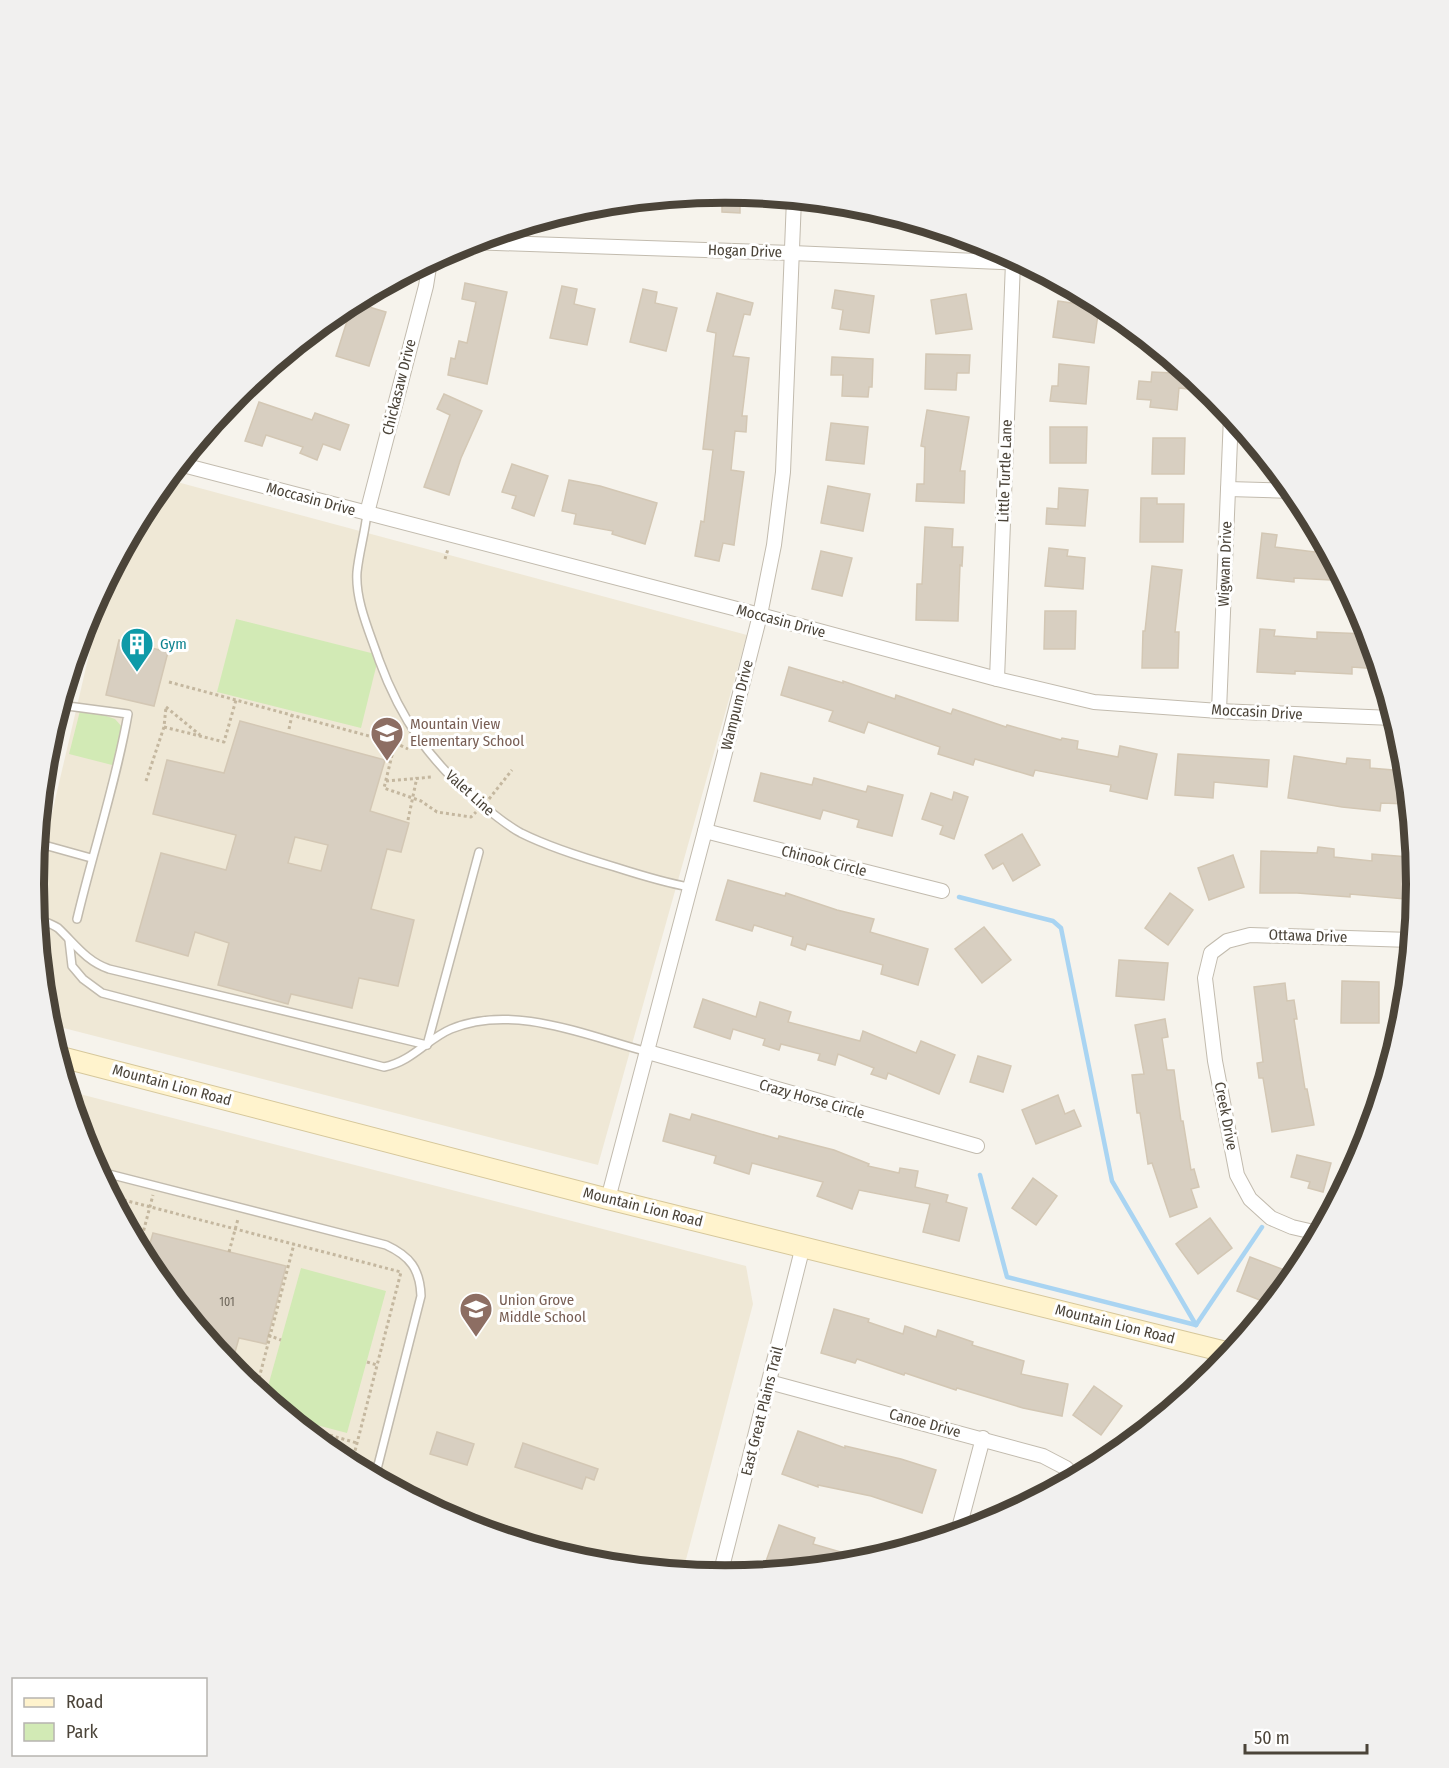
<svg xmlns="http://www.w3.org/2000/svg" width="1449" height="1768" font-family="'Fira Sans Condensed',sans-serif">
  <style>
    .education { fill: #efe8d6 }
    .green { fill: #d2eab5 }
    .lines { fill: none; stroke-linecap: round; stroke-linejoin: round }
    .stream { stroke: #a9d4f2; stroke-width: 4.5 }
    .building { fill: #d8cfc1; stroke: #d3c7b4; stroke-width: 1.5; fill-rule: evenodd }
    .lane-casing { stroke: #c2bbae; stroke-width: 10 }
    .street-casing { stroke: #c2bbae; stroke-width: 16 }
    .secondary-casing { stroke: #d6c79b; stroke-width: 22 }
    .path { stroke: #c4b79f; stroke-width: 3; stroke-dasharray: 3 3; stroke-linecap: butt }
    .lane { stroke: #fff; stroke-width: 7 }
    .street { stroke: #fff; stroke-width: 14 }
    .secondary { stroke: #fff3cd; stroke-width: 20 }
    .labels { text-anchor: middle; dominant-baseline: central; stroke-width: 6; stroke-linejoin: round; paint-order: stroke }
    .number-label { font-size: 12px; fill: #6e675b }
    .street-label { font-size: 15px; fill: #4b4439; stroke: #fff }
    .culture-label { font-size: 15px; fill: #0d838f; stroke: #fff; text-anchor: start }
    .education-label { font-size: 15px; fill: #785e54; stroke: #fff; text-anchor: start }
    .rim { fill: none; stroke: #4b4439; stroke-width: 8 }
  </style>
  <rect width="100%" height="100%" fill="#f6f3ec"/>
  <g class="education">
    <polygon points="166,479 747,635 598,1165 48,1024 34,890 106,582 150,500"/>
    <polygon points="68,1091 746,1266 753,1304 683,1571 589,1562 460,1523 340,1459 235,1373 149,1268 86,1148"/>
  </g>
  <g class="green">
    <polygon points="236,619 379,655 361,728 217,692"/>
    <polygon points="81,707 115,719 123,728 116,766 69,754"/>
    <polygon points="301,1268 386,1291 347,1433 290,1418 265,1397"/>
  </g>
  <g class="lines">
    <g class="stream">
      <polyline points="959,897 1053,921 1061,928 1112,1181 1196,1325"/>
      <polyline points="980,1175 1007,1277 1196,1325"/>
      <polyline points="1196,1325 1262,1227"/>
      <polyline points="1188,1394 1189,1380"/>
    </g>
  </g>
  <g class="building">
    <polygon points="722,193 740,194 740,213 722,212"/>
    <polygon points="465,283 507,292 487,384 448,375 451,358 455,359 459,341 467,343 476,302 462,299"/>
    <polygon points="562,286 577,289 574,304 595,309 587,345 550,338"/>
    <polygon points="643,289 657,292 655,303 677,308 666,351 630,342"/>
    <polygon points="835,290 874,296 869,333 840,329 843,310 832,308"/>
    <polygon points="717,293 753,303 750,315 744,314 733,356 749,358 742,416 747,416 746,432 735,431 731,470 744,472 734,545 723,543 719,561 695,556 701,521 704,522 713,450 703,449 716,333 707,331"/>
    <polygon points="966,294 972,329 936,334 931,300"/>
    <polygon points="361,298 370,301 369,307 386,312 369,366 336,356 353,302"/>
    <polygon points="1058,301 1099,307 1094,343 1053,337"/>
    <polygon points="926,354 970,355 969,373 957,373 956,390 925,389"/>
    <polygon points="832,357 873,359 872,387 869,387 868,397 842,396 843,375 831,375"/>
    <polygon points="1174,362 1190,376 1188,389 1179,388 1177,410 1150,407 1151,400 1137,399 1139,381 1151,382 1152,372 1173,373"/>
    <polygon points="1059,364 1089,367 1086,404 1050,401 1052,386 1058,386"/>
    <polygon points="444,394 482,411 461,458 449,495 424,487 450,415 437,409"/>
    <polygon points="259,402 312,420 315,413 349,425 340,450 323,444 317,460 300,453 303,447 266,435 262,446 245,441"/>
    <polygon points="927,410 969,417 960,471 965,471 964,503 916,501 917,484 924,484 925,447 921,446"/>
    <polygon points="831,423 868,427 864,464 826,460"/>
    <polygon points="1050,427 1087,427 1086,463 1050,463"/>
    <polygon points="1153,438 1185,438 1184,474 1152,474"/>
    <polygon points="512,464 548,476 534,516 512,508 516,496 502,492"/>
    <polygon points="569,480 600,486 657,503 645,544 612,534 613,531 574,524 576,514 562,511"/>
    <polygon points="828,486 870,494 863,531 821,523"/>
    <polygon points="1059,488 1088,490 1085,526 1046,524 1047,508 1058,509"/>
    <polygon points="1141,498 1157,498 1157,504 1184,504 1183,542 1140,542"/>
    <polygon points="925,527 953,529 952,547 963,547 962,566 960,565 958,621 916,620 917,584 922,584"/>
    <polygon points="1317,532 1339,575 1330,574 1330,580 1294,578 1294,582 1257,578 1262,533 1277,535 1275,547 1315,552"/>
    <polygon points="1049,548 1068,550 1067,556 1085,558 1083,589 1045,586"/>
    <polygon points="821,551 852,558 842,596 812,589"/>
    <polygon points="1152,566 1182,570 1175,632 1179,632 1178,668 1142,668 1143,631 1145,631"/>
    <polygon points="1045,611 1076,611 1075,649 1044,649"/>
    <polygon points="1260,629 1275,630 1274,636 1317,639 1317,632 1368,634 1378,669 1352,667 1352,674 1295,671 1295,674 1257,672"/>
    <polygon points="119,640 168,652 154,706 106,695"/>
    <polygon points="789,667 843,683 843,681 895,699 896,695 951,714 953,709 1006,727 1007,725 1061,740 1062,738 1078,741 1077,749 1118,757 1120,746 1157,754 1147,799 1110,791 1111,785 1035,770 1033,776 975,759 973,765 938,754 940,747 868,722 864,733 829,721 833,711 781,695"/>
    <path d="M240 721 385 760 370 811 409 823 401 852 387 849 371 909 414 920 398 986 359 978 352 1008 291 994 288 1004 218 985 229 943 195 932 188 956 136 941 161 853 226 870 236 835 153 814 167 760 224 773ZM295 837 328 845 321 871 288 863Z"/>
    <polygon points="1178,754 1269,760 1267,787 1214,782 1213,798 1175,795"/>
    <polygon points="1294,756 1346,764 1347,758 1370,760 1370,768 1405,771 1408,804 1381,803 1380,811 1342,807 1288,798"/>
    <polygon points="761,773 812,785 814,778 866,792 868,786 903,795 892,836 857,827 859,820 823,810 820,819 754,801"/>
    <polygon points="954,792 968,797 954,839 940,834 943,826 922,819 931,793 952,800"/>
    <polygon points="1022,834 1040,865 1013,881 1003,863 993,869 985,855"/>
    <polygon points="1318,847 1334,849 1334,857 1372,861 1372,854 1409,857 1405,899 1350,894 1350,897 1297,893 1260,893 1261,851 1317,853"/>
    <polygon points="1233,855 1244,887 1209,900 1198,868"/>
    <polygon points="728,880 785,896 786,893 837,910 874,919 870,932 928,949 918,985 881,974 883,965 807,944 805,950 791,945 793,937 754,925 752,931 716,920"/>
    <polygon points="1170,893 1193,910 1168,945 1145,928"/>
    <polygon points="984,927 1011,960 982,983 955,949"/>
    <polygon points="1119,960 1168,963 1164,1000 1116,996"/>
    <polygon points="1342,981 1379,982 1379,1023 1341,1023"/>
    <polygon points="1285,983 1287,1001 1294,1000 1297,1019 1294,1019 1305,1089 1307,1089 1314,1125 1272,1132 1263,1078 1259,1078 1257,1063 1263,1062 1254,987"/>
    <polygon points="703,999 756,1017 760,1002 791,1012 788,1022 860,1041 863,1031 916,1053 921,1041 955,1055 939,1094 888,1073 886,1079 871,1074 874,1068 838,1054 835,1065 818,1060 820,1054 781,1044 779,1050 763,1045 765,1039 733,1029 730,1039 694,1027"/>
    <polygon points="1165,1019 1168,1037 1162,1038 1167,1070 1174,1070 1181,1121 1183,1121 1191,1170 1194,1169 1199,1187 1191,1189 1197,1207 1170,1217 1152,1163 1148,1164 1140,1113 1137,1113 1132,1075 1144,1074 1135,1025"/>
    <polygon points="978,1056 1011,1066 1003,1092 970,1082"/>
    <polygon points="1058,1095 1065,1114 1074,1110 1081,1126 1036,1144 1022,1110"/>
    <polygon points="670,1114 690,1120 692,1114 778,1139 779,1136 834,1150 869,1164 868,1166 899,1173 900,1168 918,1171 915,1187 948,1195 946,1202 967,1208 959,1241 923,1232 930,1204 859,1190 852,1209 817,1196 823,1182 752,1163 749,1174 714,1163 716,1156 663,1141"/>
    <polygon points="1297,1155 1331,1163 1323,1192 1308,1188 1310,1182 1291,1177"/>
    <polygon points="1033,1178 1057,1196 1036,1225 1012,1208"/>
    <polygon points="1210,1218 1232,1248 1198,1274 1176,1244"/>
    <polygon points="153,1233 286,1266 266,1344 239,1338 235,1352 225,1349 223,1358 149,1268 145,1261"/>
    <polygon points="1250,1257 1295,1274 1270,1304 1237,1291"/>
    <polygon points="834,1309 869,1319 868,1322 903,1334 905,1326 936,1337 938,1330 973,1342 972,1345 1024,1361 1021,1374 1068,1384 1062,1416 1023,1408 957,1388 956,1390 905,1373 904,1375 857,1359 855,1363 821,1353"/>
    <polygon points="1094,1386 1122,1406 1101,1435 1073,1415"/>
    <polygon points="798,1431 845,1448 845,1446 901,1459 936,1470 922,1513 871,1496 818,1485 818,1487 782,1474"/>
    <polygon points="437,1432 474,1444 467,1465 430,1454"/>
    <polygon points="523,1443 598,1469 594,1480 586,1477 582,1489 515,1467"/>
    <polygon points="779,1525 815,1538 813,1544 868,1560 859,1562 780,1570 765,1564"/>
  </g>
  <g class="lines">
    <g class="lane-casing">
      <g id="lane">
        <path d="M367 513C365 533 359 552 357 572 355 601 370 633 379 660 401 720 431 763 480 803 493 814 506 825 521 833 551 848 584 858 615 867 640 875 665 883 690 887"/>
        <path d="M60 705 128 714C116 783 93 851 77 919"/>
        <polyline points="37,843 91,858"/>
        <path d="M36 918C43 921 52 924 58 928 75 944 86 961 109 969L427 1045"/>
        <path d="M69 940 72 966 83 979 102 993 384 1067C413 1061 427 1039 451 1029 513 1003 587 1036 648 1052"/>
        <polyline points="427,1045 479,852"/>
        <path d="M97 1171 386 1245C410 1256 420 1269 421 1296L375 1477"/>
        <polyline points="340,1458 377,1468"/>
      </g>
    </g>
    <g class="street-casing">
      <g id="street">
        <polyline points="469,242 792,253 1022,263"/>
        <polyline points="179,464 760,615 997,679 1094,702 1219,711 1393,718"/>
        <polyline points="1228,489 1293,491"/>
        <polyline points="367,513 426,286 430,261"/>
        <polyline points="997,679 1013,262"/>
        <polyline points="1219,711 1231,416"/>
        <polyline points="705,831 942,891"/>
        <polyline points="648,1052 977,1146"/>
        <polyline points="608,1199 705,831 760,615 774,545 783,472 794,199"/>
        <polyline points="1318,1233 1292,1227 1271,1218 1250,1199 1237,1175 1215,1061 1205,978 1211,953 1227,941 1250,935 1411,940"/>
        <polyline points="769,1382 1043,1456 1066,1468 1074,1477"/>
        <polyline points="958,1532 983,1438"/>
        <polyline points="720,1575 803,1246"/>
      </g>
    </g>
    <g class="secondary-casing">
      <polyline id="secondary" points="57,1056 608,1199 1230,1353"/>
    </g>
    <g class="path">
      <polyline points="445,559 448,549"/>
      <polyline points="169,682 395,743 408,749"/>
      <polyline points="166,707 200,735"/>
      <polyline points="164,727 224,742 236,700"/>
      <polyline points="289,729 292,715"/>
      <polyline points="395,743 384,788 421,801 437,812 471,817 476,812"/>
      <polyline points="146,781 164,727 166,707"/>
      <polyline points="386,781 432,777"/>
      <polyline points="489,799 512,770"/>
      <polyline points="408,820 417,777"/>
      <polyline points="112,1197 401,1272 355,1451"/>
      <polyline points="139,1248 153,1195"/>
      <polyline points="229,1252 238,1219"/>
      <polyline points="268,1335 281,1340"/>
      <polyline points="367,1362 377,1365"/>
      <polyline points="256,1390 294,1244"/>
      <polyline points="301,1427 357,1443"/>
    </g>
    <use href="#lane" class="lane"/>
    <use href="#street" class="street"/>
    <use href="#secondary" class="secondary"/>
  </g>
  <defs>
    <g id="building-pin" transform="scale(1.725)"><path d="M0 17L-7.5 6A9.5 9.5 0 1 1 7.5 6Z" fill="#0f9aa8" stroke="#fff"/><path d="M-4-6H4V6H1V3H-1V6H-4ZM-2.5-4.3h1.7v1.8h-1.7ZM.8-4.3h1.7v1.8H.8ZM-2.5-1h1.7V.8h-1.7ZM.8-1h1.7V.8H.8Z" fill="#fff"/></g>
    <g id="school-pin" transform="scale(1.725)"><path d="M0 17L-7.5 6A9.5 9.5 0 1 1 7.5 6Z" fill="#8d6e63" stroke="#fff"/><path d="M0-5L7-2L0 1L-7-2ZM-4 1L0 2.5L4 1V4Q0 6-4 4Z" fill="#fff"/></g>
  </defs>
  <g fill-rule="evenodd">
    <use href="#building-pin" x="137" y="644"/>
    <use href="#school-pin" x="387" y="733"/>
    <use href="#school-pin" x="476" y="1309"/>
  </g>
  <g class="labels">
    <g class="number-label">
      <text x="227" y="1302">101</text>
    </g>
    <g class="street-label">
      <text transform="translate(745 251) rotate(2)">Hogan Drive</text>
      <text transform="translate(399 387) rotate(-76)">Chickasaw Drive</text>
      <text transform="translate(1005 471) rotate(-88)">Little Turtle Lane</text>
      <text transform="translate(311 499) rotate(15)">Moccasin Drive</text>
      <text transform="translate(1225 564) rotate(-88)">Wigwam Drive</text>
      <text transform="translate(781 621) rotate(15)">Moccasin Drive</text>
      <text transform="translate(737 705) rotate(-76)">Wampum Drive</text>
      <text transform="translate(1257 712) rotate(3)">Moccasin Drive</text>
      <text transform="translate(470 793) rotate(42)">Valet Line</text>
      <text transform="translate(824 861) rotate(14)">Chinook Circle</text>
      <text transform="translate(1308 936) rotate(2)">Ottawa Drive</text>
      <text transform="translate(172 1085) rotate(15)">Mountain Lion Road</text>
      <text transform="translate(812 1099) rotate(16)">Crazy Horse Circle</text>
      <text transform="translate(1226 1116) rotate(79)">Creek Drive</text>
      <text transform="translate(643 1207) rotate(14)">Mountain Lion Road</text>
      <text transform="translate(1115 1324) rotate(14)">Mountain Lion Road</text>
      <text transform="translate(762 1411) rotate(-76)">East Great Plains Trail</text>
      <text transform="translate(925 1423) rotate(15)">Canoe Drive</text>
    </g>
    <g class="culture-label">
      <text x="160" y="644">Gym</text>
    </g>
    <g class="education-label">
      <text x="410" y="724">Mountain View<tspan x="410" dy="17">Elementary School</tspan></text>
      <text x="499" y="1300">Union Grove<tspan x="499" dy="17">Middle School</tspan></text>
    </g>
  </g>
  <path d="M0 0H1449V1768H0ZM44 884a681 681 0 1 1 1362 0a681 681 0 1 1-1362 0Z" fill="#f1f0ef" fill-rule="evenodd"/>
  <path class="rim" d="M44 884a681 681 0 1 1 1362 0a681 681 0 1 1-1362 0Z"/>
  <rect x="12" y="1678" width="195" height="78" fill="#ffffff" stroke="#b7b4b0" stroke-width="1.5"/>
  <rect x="24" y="1698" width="30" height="9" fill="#fff3cd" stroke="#b7b4b0" stroke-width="1.5"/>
  <text x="66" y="1708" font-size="18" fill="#4b4439">Road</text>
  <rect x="24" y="1723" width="30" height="18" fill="#d2eab5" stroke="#b7b4b0" stroke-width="1.5"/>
  <text x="66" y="1738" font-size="18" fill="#4b4439">Park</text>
  <path d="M1245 1744v9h122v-9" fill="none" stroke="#4b4439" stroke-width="3"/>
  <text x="1254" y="1744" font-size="18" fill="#4b4439" stroke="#ffffff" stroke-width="4.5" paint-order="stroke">50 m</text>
</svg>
